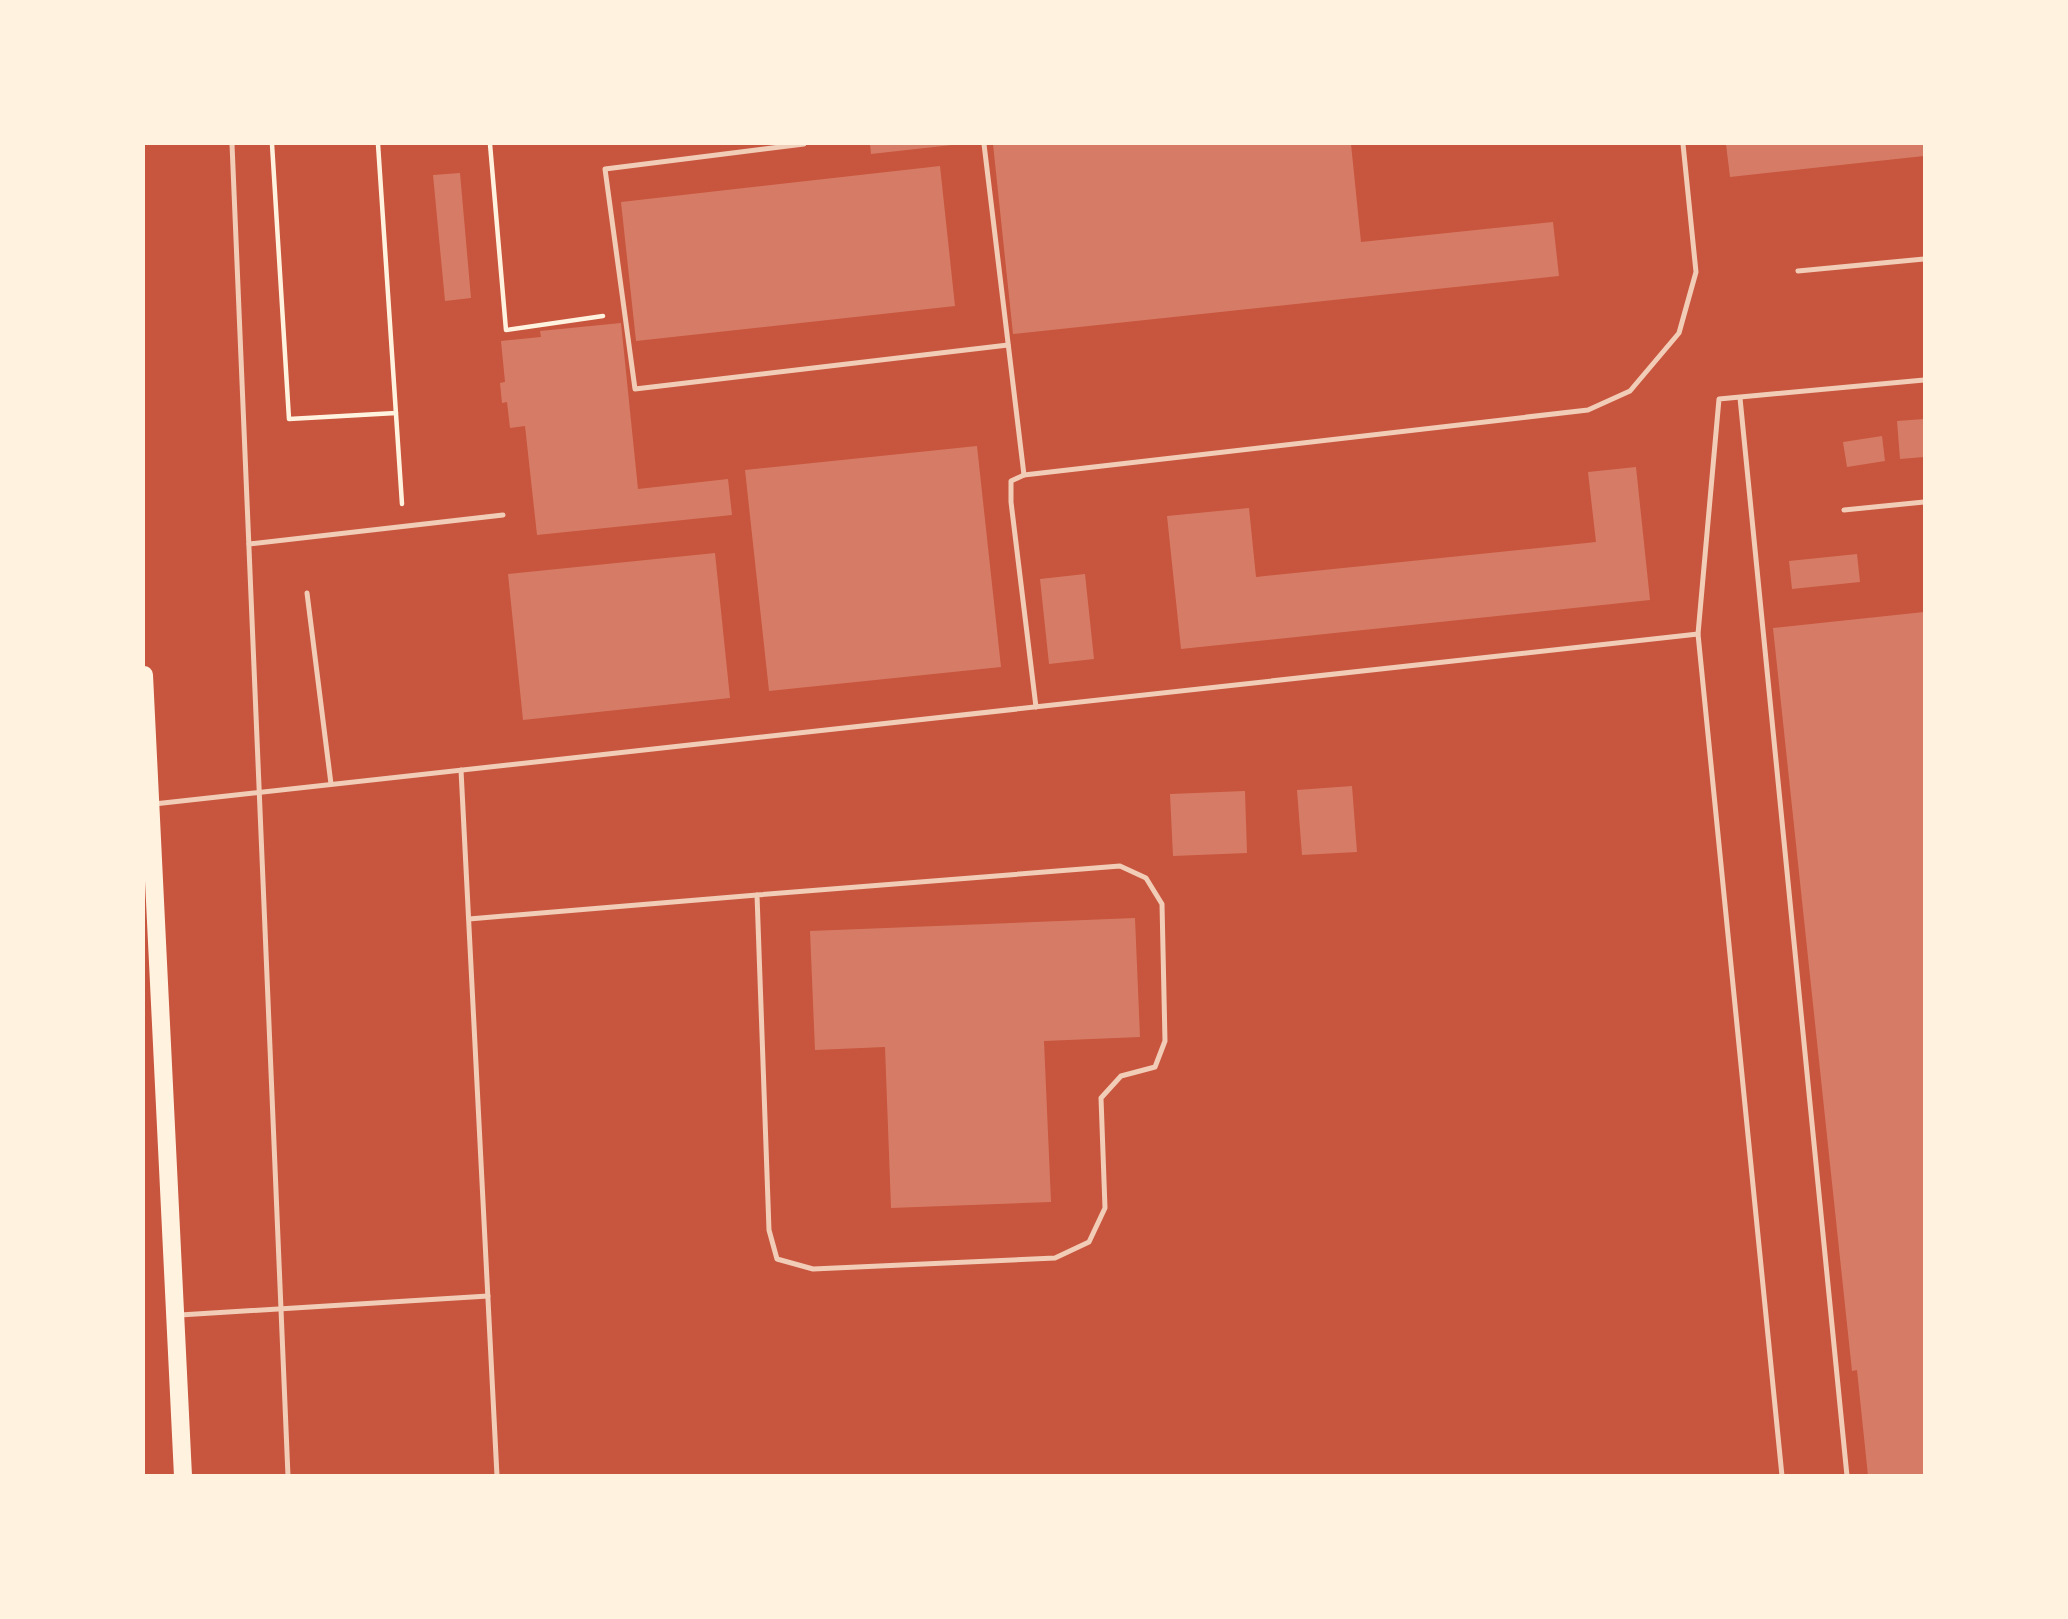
<svg xmlns="http://www.w3.org/2000/svg" width="2068" height="1619" font-family="Overpass,sans-serif">
  <style>
    .building { fill: #d67c66 }
    .lines { fill: none; stroke-linecap: round; stroke-linejoin: round }
    .path { stroke: #fff3e0; stroke-width: 4.5 }
    .service { stroke: #f1ccb7; stroke-width: 5 }
    .primary { stroke: #fff3e0; stroke-width: 18 }
  </style>
  <rect width="100%" height="100%" fill="#c8553d"/>
  <g class="building">
    <polygon points="870,144 952,144 952,145 871,154"/>
    <polygon points="993,144 1351,144 1361,242 1553,222 1559,276 1013,334"/>
    <polygon points="1726,144 1924,144 1924,156 1730,177"/>
    <polygon points="940,166 955,306 636,341 621,202"/>
    <polygon points="460,173 471,298 445,301 433,175"/>
    <polygon points="621,323 638,489 728,479 732,515 537,535 525,426 510,428 507,402 502,403 500,383 505,382 501,341 541,337 540,331"/>
    <polygon points="1924,419 1924,457 1900,459 1897,421"/>
    <polygon points="1882,436 1885,461 1847,467 1843,442"/>
    <polygon points="977,446 1001,667 769,691 745,470"/>
    <polygon points="1636,467 1650,600 1181,649 1167,516 1249,508 1256,577 1596,542 1588,472"/>
    <polygon points="715,553 730,698 523,720 508,574"/>
    <polygon points="1857,554 1860,582 1792,589 1789,561"/>
    <polygon points="1085,574 1094,659 1049,664 1040,579"/>
    <polygon points="1924,612 1924,1476 1868,1476 1857,1370 1852,1371 1773,628"/>
    <polygon points="1352,786 1357,852 1302,855 1297,790"/>
    <polygon points="1245,791 1247,853 1173,856 1170,794"/>
    <polygon points="1135,918 1140,1037 1044,1041 1051,1202 891,1208 885,1047 815,1050 810,931"/>
  </g>
  <g class="lines">
    <g class="path">
      <polyline points="272,144 289,419 396,413"/>
      <polyline points="378,144 402,504"/>
      <polyline points="490,144 506,330 603,316"/>
    </g>
    <g class="service">
      <polyline points="232,144 288,1476"/>
      <polyline points="804,144 605,169 635,389 1008,345"/>
      <polyline points="984,144 1024,475"/>
      <polyline points="1798,271 1924,259"/>
      <polyline points="1740,398 1847,1476"/>
      <polyline points="1844,510 1924,502"/>
      <polyline points="249,544 503,515"/>
      <polyline points="307,593 331,784"/>
      <polyline points="1698,634 1782,1476"/>
      <polyline points="1036,707 1011,502 1011,481 1024,475 1588,410 1630,391 1679,333 1696,272 1683,144"/>
      <polyline points="461,770 497,1476"/>
      <polyline points="154,804 1698,634 1719,399 1924,380"/>
      <polygon points="1120,866 1146,878 1162,904 1165,1041 1155,1067 1121,1076 1101,1098 1105,1208 1089,1242 1055,1258 813,1269 777,1259 769,1230 757,895"/>
      <polyline points="469,919 757,895"/>
      <polyline points="180,1315 488,1296"/>
    </g>
    <polyline class="primary" points="144,675 183,1476"/>
  </g>
  <rect width="2068" height="1619" fill="none" stroke="#fff3e0" stroke-width="290"/>
</svg>
